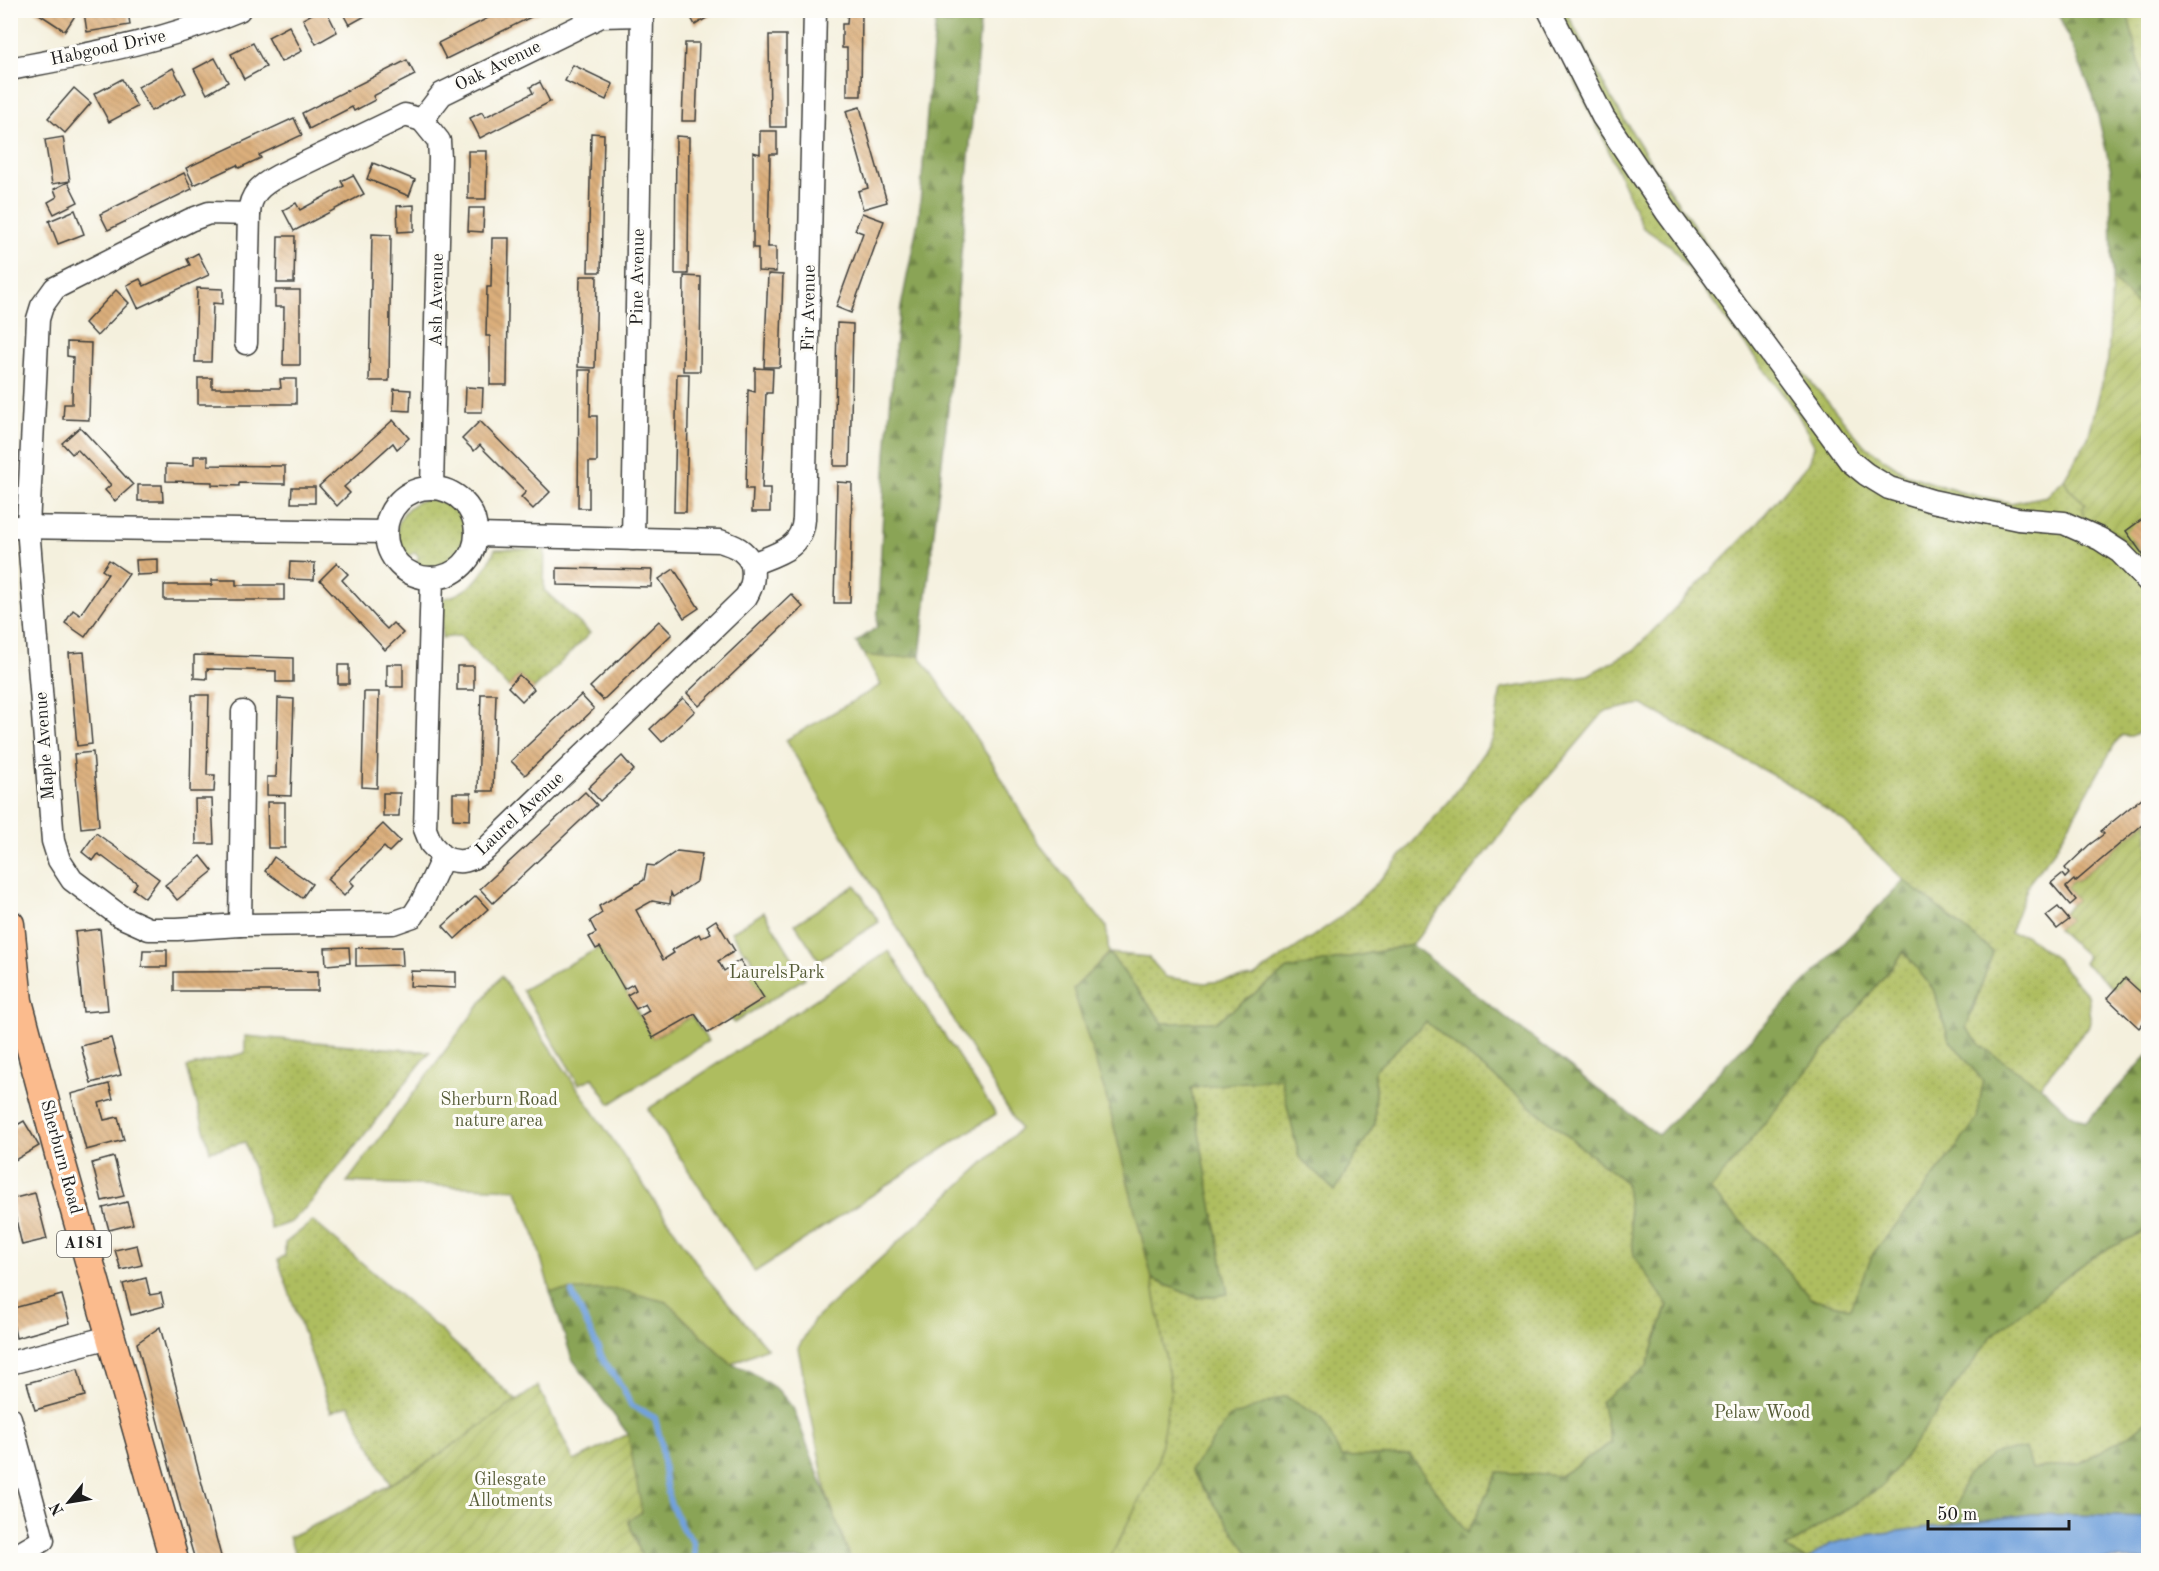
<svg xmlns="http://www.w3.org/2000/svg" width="2159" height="1571" font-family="'Old Standard TT',serif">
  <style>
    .grass { fill: url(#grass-dots); stroke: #656c3e; stroke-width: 1.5 }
    .forest { fill: url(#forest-firs); stroke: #536039; stroke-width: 1.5; fill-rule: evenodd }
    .park { fill: #aebd5f; stroke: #656c3e; stroke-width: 1.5 }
    .garden { fill: url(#garden-furrows); stroke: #656c3e; stroke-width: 1.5 }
    .water { fill: #72a2dc; stroke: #475f7c; stroke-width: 1.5 }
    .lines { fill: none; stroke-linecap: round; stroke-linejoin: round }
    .stream { stroke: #72a2dc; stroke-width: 6 }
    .building { fill: url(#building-back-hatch) }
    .minor-casing { stroke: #3c3c39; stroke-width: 25 }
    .major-casing { stroke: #3c3c39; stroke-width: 31 }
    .minor { stroke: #fff; stroke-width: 22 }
    .major { stroke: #fbbb8d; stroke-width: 28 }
    .labels { text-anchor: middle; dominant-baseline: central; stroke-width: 6; stroke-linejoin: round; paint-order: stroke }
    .shield { fill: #fdfcf7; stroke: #605f5e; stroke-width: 1.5 }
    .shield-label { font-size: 16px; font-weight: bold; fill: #1c1c1c }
    .street-label { font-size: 18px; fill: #1c1c1c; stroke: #fdfcf7 }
    .park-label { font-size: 18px; fill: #565c37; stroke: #fdfcf7 }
  </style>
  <defs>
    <pattern id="grass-dots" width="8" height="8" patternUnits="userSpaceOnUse" patternTransform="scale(1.5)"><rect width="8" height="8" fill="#aebd5f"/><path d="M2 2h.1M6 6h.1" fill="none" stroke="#95a252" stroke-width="1.8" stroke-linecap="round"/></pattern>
    <pattern id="forest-firs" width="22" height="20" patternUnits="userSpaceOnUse" patternTransform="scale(1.5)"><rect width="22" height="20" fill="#8aa456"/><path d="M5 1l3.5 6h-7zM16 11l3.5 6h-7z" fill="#708546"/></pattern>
    <pattern id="garden-furrows" width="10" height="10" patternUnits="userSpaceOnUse" patternTransform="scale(1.5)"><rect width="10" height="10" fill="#aebd5f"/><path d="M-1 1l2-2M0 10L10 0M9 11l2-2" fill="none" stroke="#95a252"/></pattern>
    <pattern id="building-back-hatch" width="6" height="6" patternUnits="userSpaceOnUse" patternTransform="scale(1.5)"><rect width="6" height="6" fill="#dbaf7c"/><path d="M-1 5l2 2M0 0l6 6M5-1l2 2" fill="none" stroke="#bb966b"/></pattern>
  </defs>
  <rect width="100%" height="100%" fill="#fdfcf7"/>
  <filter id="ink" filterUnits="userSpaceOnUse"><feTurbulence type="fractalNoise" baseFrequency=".0167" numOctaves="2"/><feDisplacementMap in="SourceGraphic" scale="12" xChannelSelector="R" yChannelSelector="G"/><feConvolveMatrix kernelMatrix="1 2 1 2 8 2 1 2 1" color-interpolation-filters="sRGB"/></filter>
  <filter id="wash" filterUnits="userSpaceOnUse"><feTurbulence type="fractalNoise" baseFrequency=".008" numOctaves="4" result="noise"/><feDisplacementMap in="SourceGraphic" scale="24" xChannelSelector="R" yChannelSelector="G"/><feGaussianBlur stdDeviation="1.35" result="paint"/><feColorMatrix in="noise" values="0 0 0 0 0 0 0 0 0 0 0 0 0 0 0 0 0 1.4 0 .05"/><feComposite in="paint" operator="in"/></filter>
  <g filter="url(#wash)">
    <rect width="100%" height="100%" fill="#f4f0dd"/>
    <g class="grass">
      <path d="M1540 11H1566L1612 100 1654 167 1753 313 1864 445 1908 475 1960 492 2011 503 2047 496 2064 479 2069 489 2086 504 2093 525 2114 532 2127 542 2132 540 2148 562V723C2140 730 2134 740 2122 735L2116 742 2056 848 2029 883 2010 933 2025 935 2056 959 2088 995 2091 1019 2088 1027 2040 1086 1981 1046 1966 1028 1993 952 1904 880 1841 819 1785 782 1641 704 1604 712 1519 812 1412 945 1288 969 1216 1022 1163 1023 1109 953 1148 957 1166 977 1205 983 1253 977 1338 919 1377 883 1451 799 1493 739 1501 689 1588 675 1634 650 1754 527 1810 461 1814 445 1797 413 1671 246 1643 228 1604 140Z"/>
      <polygon points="2127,11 2148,11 2148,142 2146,93"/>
      <path d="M426 499C490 502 467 591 413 566L419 557 415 552 406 558C388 536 398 506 426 499Z"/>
      <path d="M495 549H545L544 590 590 633 534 689 519 675 508 687 460 636 442 638 441 599C469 594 485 575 495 549Z"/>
      <polygon points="1904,952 1933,989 1949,1039 1983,1081 1978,1119 1948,1159 1873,1254 1850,1309 1810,1298 1773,1254 1710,1190"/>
      <polygon points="1426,1022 1626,1183 1634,1255 1668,1305 1647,1366 1611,1443 1560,1476 1498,1472 1467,1534 1410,1456 1341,1457 1322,1418 1250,1555 1253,1560 1109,1560 1171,1389 1152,1279 1197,1298 1227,1294 1190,1088 1281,1078 1299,1156 1375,1124 1375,1070"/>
      <polygon points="245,1036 430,1052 312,1201 291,1222 271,1229 245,1142 210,1151 187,1067 245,1053"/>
      <polygon points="313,1221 439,1329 517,1401 427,1463 390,1484 349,1405 331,1412 278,1260 285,1255 285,1243"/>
      <polygon points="2148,1229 2148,1420 2128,1436 2080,1463 1965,1477 1952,1524 1868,1535 1830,1544 1807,1560 1784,1549 1884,1485 1991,1336 2092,1257"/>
    </g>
    <g class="forest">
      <polygon points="937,11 981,11 949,400 920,656 889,658 864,655 856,642 877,627 886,454 897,327 919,216 930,76"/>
      <polygon points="2057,11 2127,11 2146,93 2148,142 2148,317 2112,279 2111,171 2093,95"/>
      <path d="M1904 880 1993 952 1966 1028 1981 1046 2040 1086 2070 1114 2086 1122 2148 1055V1229L2092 1257 1992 1336 1884 1485 1785 1548 1806 1560H1253L1191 1470 1230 1417 1285 1396 1322 1418 1341 1457 1410 1455 1467 1533 1498 1472 1560 1476 1611 1443 1601 1401 1647 1366 1668 1305 1634 1256 1626 1183 1426 1022 1375 1070V1124L1335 1191 1299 1157 1281 1078 1191 1088 1228 1294 1197 1298 1152 1279 1108 1103 1073 989 1109 953 1163 1023 1216 1022 1288 969 1412 945 1658 1135ZM1904 952 1933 989 1949 1039 1983 1081 1977 1119 1948 1159 1873 1254 1850 1308 1810 1298 1773 1254 1710 1190Z"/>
      <polygon points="617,1289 667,1302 731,1364 748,1370 778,1390 793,1408 851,1560 643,1560 628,1519 628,1434 572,1359 550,1291"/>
      <polygon points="2148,1420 2148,1517 2033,1514 1952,1524 1965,1477 1992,1454 2026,1448 2032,1469 2080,1463 2128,1436"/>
    </g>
    <g class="park">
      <polygon points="864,655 889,658 920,656 992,762 1040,845 1106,926 1109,953 1073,989 1108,1103 1152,1279 1171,1389 1157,1465 1109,1560 851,1560 826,1492 798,1348 814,1320 1020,1129 894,922 786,740 881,685"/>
      <polygon points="855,885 879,922 819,960 795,924"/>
      <polygon points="764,912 805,978 734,1023 731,1019 764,998 748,973 757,967 747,952 745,953 731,932"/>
      <polygon points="600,947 653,1038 692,1016 708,1041 610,1104 593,1078 579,1084 522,990"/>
      <polygon points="889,951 996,1114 755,1272 648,1109"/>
      <polygon points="501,976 707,1278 767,1348 731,1364 667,1302 617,1289 550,1291 534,1233 516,1189 347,1182"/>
    </g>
    <g class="garden">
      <polygon points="2112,279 2148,317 2148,562 2133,540 2127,542 2114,532 2084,520 2082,509 2086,504 2069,489 2064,479 2088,438 2108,360"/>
      <polygon points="2148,820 2148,999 2125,978 2114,989 2083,962 2087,956 2057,929 2069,920 2063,913 2076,900 2066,887 2074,880 2076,882"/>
      <polygon points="538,1386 574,1461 628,1434 642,1512 628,1520 643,1560 297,1560 289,1537 338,1514 427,1463"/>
    </g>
    <polygon class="water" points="2033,1514 2148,1517 2148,1560 1807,1560 1830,1544 1868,1535"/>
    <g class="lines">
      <polyline class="stream" points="572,1293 605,1363 623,1388 631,1405 655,1418 661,1442 665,1480 670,1502 682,1528 693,1542 695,1560"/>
    </g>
    <g id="blocks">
      <g class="building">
        <polygon points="33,10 72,10 76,14 65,31"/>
        <polygon points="91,10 128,10 130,25 87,32 84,12"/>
        <polygon points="319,10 326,10 337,32 316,44 303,19"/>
        <polygon points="341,10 376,10 349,25"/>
        <polygon points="504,10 545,10 446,59 438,43"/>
        <polygon points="687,10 720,10 695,25"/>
        <polygon points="848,10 862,10 861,96 847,96 847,48 842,48 842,24 847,24"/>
        <polygon points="289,26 302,51 281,62 268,37"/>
        <polygon points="769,35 786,35 786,127 770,127"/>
        <polygon points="253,43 266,67 244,79 231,54"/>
        <polygon points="685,43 699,43 696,121 682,121"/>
        <polygon points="215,58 228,82 207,94 194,69"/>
        <polygon points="407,60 415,75 373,96 375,100 354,111 352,107 309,129 302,113"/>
        <polygon points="573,65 613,84 606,100 565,81"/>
        <polygon points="173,68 186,93 151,111 138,87"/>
        <polygon points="122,79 137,107 109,122 94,94"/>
        <polygon points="540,82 550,102 480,138 470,118 482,112 485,117 533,93 530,87"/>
        <polygon points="74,88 91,103 65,133 48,118"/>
        <polygon points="860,107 887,202 863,209 858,191 868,188 846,111"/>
        <polygon points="294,118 302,135 259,155 261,158 239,168 237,165 194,185 186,168"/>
        <polygon points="760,131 777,131 777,154 770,154 768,247 776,247 776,272 758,271 758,248 753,248 753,152 760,154"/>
        <polygon points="591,133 604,134 601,272 588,272"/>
        <polygon points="676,136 689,137 688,274 675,274"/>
        <polygon points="63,137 70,181 52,184 45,140"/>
        <polygon points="468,151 487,151 486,199 468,199"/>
        <polygon points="373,163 415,180 409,196 367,179"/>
        <polygon points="184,173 192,189 108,230 100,214"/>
        <polygon points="353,175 364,194 294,231 283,210 296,203 300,210 344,186 341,181"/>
        <polygon points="68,182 78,202 54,214 48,202 57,197 54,189"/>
        <polygon points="414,205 414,231 398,232 397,206"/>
        <polygon points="469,208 484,208 483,232 468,231"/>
        <polygon points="75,210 84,234 58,244 49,221"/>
        <polygon points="862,213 884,221 851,313 836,307 863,233 855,230"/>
        <polygon points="372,234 391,235 389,381 369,381"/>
        <polygon points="278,236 295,236 294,283 277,283"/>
        <polygon points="492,238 509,238 507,385 490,385 490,336 486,336 487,287 491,287"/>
        <polygon points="198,253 209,275 138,308 127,285 140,279 144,286 190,265 187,259"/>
        <polygon points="768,274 783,275 780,367 764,367"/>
        <polygon points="580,276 597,276 595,368 578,367"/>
        <polygon points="684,276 701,277 700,371 683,371"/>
        <polygon points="197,288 223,289 223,304 213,303 211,362 195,362"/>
        <polygon points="116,290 129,303 97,336 85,323"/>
        <polygon points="275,290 300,290 300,365 283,365 284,307 275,307"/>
        <polygon points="837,323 853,324 850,466 834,466"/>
        <polygon points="67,342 91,343 89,420 63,419 64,404 72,404 72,400 73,357 67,356"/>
        <polygon points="755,368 773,369 772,393 766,393 762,488 770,488 770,512 752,512 753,489 746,489 748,390 755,392"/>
        <polygon points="579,370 591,370 590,416 597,416 597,462 589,462 589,508 578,508"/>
        <polygon points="677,374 689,374 686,512 674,512"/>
        <polygon points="198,378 212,378 212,388 281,388 280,379 296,379 296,404 198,404"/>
        <polygon points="466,387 483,388 482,412 465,412"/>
        <polygon points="394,389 411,390 410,411 393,410"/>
        <polygon points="393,420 409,438 397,449 393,443 344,487 350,493 337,506 319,486"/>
        <polygon points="480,421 550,492 533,509 521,497 526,492 485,451 480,445 474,451 462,439"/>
        <polygon points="80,427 133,485 115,501 105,490 111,485 77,449 72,454 62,443"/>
        <polygon points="194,456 208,456 208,465 285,466 285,484 239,483 239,486 212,485 212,482 166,481 166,464 194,465"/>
        <polygon points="837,482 852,483 850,603 834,603"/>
        <polygon points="138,485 162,485 163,501 138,501"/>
        <polygon points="292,487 315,487 315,503 291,503"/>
        <polygon points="2148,515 2148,562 2126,531"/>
        <polygon points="158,559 158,574 137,575 136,560"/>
        <polygon points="109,560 129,574 85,637 65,623 73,610 80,615 108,574 102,570"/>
        <polygon points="290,562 315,563 314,580 289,579"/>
        <polygon points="337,563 348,574 342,580 380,622 387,629 393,623 403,633 385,650 320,580"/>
        <polygon points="557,568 652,570 651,587 557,585"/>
        <polygon points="674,569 699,608 684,618 659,579"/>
        <polygon points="212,580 236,580 236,585 284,585 284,600 164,600 164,585 212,585"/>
        <polygon points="791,594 803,607 699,706 687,693"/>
        <polygon points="659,621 672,634 603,700 590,687"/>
        <polygon points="84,652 92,744 77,746 69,653"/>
        <polygon points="194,655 293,658 293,682 276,682 276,671 207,669 207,679 194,678"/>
        <rect x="387" y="664" width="16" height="23"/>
        <rect x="338" y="665" width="11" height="19"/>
        <rect x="457" y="666" width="17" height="24"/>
        <polygon points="519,675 534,689 522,701 508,687"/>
        <polygon points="364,692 379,692 377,788 362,787"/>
        <polygon points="481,694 496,694 493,791 478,791"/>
        <polygon points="192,695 209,695 207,775 215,775 214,792 190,792"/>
        <polygon points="581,695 594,709 525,775 511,761"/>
        <polygon points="278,698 294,699 291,796 267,795 267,777 276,777"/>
        <polygon points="683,698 695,711 662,742 650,729"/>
        <polygon points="93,752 99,826 81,828 74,754"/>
        <polygon points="622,756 634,770 600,801 588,788"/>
        <polygon points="585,792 597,805 493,903 480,889"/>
        <polygon points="383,793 400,793 399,816 383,816"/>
        <polygon points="453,793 471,793 470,820 453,819"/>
        <polygon points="2148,793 2148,820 2075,882 2074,880 2066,887 2076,900 2070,905 2051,883 2062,874 2065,878 2069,874 2065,868 2089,845 2104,834 2101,831"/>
        <polygon points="195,799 212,799 214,844 196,844"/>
        <polygon points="267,802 285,802 285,848 268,848"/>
        <polygon points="383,824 400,841 389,852 384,847 350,881 354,885 344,896 327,879"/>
        <polygon points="96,833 159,879 145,898 133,889 137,883 103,857 98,854 93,861 82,852"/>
        <polygon points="677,851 702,854 697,881 673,897 671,893 670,904 652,901 636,910 663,960 674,953 672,950 699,934 701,938 711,933 707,926 716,920 735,951 718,961 724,971 740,960 764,998 708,1033 695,1014 653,1038 640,1016 649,1011 645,1004 636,1009 627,995 636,990 633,984 624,989 600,947 596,949 589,937 596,933 590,921 602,913 599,906 644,880 647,865 655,866"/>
        <polygon points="201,856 213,871 177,900 165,885"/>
        <polygon points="274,857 312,884 302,898 265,871"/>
        <polygon points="476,896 488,909 455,939 443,926"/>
        <polygon points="2058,907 2069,920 2057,929 2046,916"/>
        <polygon points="100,929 108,1010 83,1012 75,932"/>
        <polygon points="349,947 350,963 326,965 325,948"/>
        <polygon points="402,947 403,965 356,966 356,948"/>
        <polygon points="143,950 167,950 167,967 142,967"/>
        <polygon points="318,971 318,991 174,991 174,972"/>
        <polygon points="411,971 456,972 456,988 410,986"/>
        <polygon points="2125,978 2148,999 2148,1017 2139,1028 2107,998"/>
        <polygon points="111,1038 121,1075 91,1083 81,1046"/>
        <polygon points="109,1084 113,1099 99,1103 104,1120 118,1117 124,1140 86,1150 71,1094"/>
        <polygon points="24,1121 39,1146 10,1163 10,1129"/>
        <polygon points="114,1157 124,1196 102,1201 92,1163"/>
        <polygon points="35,1193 47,1239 22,1245 11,1199"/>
        <polygon points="127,1202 133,1224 109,1230 103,1208"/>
        <polygon points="137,1245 142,1265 121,1270 115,1250"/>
        <polygon points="146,1278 150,1295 161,1293 164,1306 131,1315 123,1284"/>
        <polygon points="62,1295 70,1323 16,1338 10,1309"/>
        <polygon points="160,1327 187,1427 222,1560 195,1560 188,1536 137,1343"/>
        <polygon points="78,1369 85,1396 35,1410 27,1383"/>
      </g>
    </g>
  </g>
  <g filter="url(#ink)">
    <use href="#blocks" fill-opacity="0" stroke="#3c3c39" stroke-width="1.5"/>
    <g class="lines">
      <g class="minor-casing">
        <g id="minor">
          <path d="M643 10 642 15 601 16 442 94 422 120 405 115 278 176C261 185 250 194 249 214L209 213 190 220 55 288 42 306 38 319 28 527 53 841 59 860 72 880 120 916 149 929H177L240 925 393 923 413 916 422 902 443 857C460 865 472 861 486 849L746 597C753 585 754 577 752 564 777 554 802 549 804 519L815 10"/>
          <polyline points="1549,10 1603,117 1666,211 1850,461 1866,474 1889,488 1932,501 2018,519 2064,523 2100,539 2120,552 2148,581"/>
          <path d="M10 69C90 54 163 42 239 10"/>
          <polyline points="422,120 439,141 440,158 432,488"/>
          <polyline points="246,343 249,214"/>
          <circle cx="431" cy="533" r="45"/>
          <polyline points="10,527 386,532"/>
          <path d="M477 535 720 541C735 546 744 549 752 564"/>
          <polyline points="633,539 642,15"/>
          <polyline points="432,578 425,829 431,844 443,857"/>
          <polyline points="240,925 243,712"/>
          <polyline points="10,1363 110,1337"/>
          <polyline points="10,1418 43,1540 21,1553"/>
        </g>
      </g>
      <g class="major-casing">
        <polyline id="major" points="10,924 18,1001 60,1158 174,1560"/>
      </g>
      <use href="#minor" class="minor"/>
      <use href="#major" class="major"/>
    </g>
  </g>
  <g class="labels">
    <rect class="shield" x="57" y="1231" width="54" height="26" rx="4.5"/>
    <g class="shield-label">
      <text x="84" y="1244">A181</text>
    </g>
    <g class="street-label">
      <text transform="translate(108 48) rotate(-12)">Habgood Drive</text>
      <text transform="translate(498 66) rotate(-26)">Oak Avenue</text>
      <text transform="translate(638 277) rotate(-89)">Pine Avenue</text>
      <text transform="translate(437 300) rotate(-89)">Ash Avenue</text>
      <text transform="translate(809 308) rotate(-89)">Fir Avenue</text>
      <text transform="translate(45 746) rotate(-94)">Maple Avenue</text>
      <text transform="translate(520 814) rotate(-43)">Laurel Avenue</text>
      <text transform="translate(61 1157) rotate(75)">Sherburn Road</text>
    </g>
    <g class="park-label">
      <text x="777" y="973">LaurelsPark</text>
      <text x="499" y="1100">Sherburn Road<tspan x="499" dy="21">nature area</tspan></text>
      <text x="1762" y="1413">Pelaw Wood</text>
      <text x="510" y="1480">Gilesgate<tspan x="510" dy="21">Allotments</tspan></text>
    </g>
  </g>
  <rect width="2159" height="1571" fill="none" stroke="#fdfcf7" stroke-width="36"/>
  <g transform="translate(69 1502) rotate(240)" stroke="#fdfcf7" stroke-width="4.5" paint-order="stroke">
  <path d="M0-4.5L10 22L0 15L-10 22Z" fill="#1c1c1c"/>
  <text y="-9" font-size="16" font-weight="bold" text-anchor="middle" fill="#1c1c1c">N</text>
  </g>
  <path d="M1928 1520v9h141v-9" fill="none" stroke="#1c1c1c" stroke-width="3"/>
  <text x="1937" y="1520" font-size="18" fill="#1c1c1c" stroke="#fdfcf7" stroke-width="4.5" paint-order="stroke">50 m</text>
</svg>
